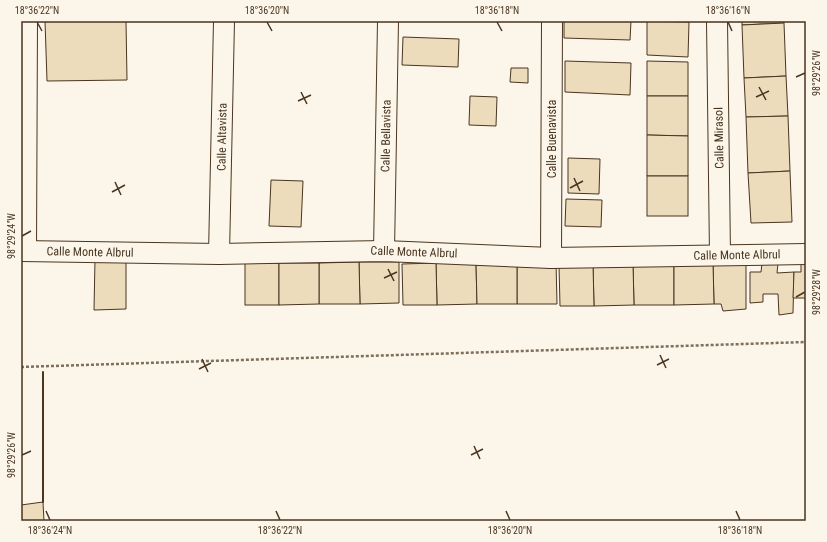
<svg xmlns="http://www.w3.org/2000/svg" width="827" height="542" font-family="'Roboto Condensed',sans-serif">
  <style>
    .building { fill: #ecdcbc; stroke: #4a3520 }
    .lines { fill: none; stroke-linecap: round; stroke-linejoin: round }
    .minor-casing { stroke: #4a3520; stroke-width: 22 }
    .path { stroke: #7f6f5c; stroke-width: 2.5; stroke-dasharray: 3 2; stroke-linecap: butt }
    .minor { stroke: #fbf6e9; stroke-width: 20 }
    .wall { stroke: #4a3520; stroke-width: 2 }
    .ticks { fill: none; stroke: #4a3520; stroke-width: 1.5 }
    .labels { text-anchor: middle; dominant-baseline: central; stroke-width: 3; stroke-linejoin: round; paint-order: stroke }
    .street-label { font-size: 12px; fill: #4a3520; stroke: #fbf6e9 }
    .neatline { fill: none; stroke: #4a3520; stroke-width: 1.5 }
    .ticks-label { font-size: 10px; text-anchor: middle; fill: #4a3520 }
  </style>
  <rect width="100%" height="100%" fill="#fbf6e9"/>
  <g class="building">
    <polygon points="45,21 126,21 127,80 47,81"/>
    <polygon points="564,21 631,21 630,40 564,38"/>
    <polygon points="647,21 689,22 688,57 647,55"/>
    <polygon points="742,21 784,21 784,23 742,25"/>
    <polygon points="784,23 786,76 744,78 742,25"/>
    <polygon points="403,37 459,39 458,67 402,65"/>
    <polygon points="565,61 631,63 630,95 565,92"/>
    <polygon points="647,61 688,62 688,96 647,96"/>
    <polygon points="511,68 528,68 528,83 510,82"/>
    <polygon points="786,76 788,116 746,117 744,78"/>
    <polygon points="470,96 497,97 496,126 469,125"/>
    <polygon points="647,96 688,96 688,136 647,135"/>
    <polygon points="788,116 790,171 748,173 746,117"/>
    <polygon points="647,135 688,136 688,176 647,176"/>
    <polygon points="568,158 600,159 599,194 568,193"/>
    <polygon points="790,171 792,222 751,223 748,173"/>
    <rect x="647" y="176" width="41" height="40"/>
    <polygon points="271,180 303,181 301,227 269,226"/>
    <polygon points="566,199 602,200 601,227 565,226"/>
    <polygon points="95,259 126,259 126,309 94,310"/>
    <polygon points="746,259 746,309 723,311 721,304 714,304 713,263"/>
    <polygon points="359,262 399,262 399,303 360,304"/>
    <polygon points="359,262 360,304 319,304 319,263"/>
    <polygon points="556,262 557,304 517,304 517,263"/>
    <rect x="245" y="263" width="34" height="42"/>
    <polygon points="279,263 319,263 319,304 279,305"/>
    <polygon points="436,263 476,263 477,304 437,305"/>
    <polygon points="436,263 437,305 403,305 402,264"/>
    <polygon points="476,263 517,263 517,304 477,304"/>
    <polygon points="674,263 674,305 634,305 633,264"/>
    <polygon points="674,263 713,263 714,304 674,305"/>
    <polygon points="762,263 778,263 777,273 794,272 793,313 779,315 778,294 763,294 763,302 750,303 750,272 761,272"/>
    <polygon points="801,263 806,263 806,298 793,298 794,272 801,272"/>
    <polygon points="593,264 633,264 634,305 594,306"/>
    <polygon points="593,264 594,306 560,306 559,265"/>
    <polygon points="43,502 44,521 21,521 21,505"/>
  </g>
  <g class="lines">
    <g class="minor-casing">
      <g id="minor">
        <polyline points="717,21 720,255"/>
        <polyline points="21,251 219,254 384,251 551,258 806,254"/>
        <polyline points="26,251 27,21"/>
        <polyline points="384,251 388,21"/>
        <polyline points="219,254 224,21"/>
        <polyline points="551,258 552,21"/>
      </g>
    </g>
    <polyline class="path" points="21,367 806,342"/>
    <use href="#minor" class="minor"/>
    <polyline class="wall" points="43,372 43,502"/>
  </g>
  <path class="ticks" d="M37 22 42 31M267 22 272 31M497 22 502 31M728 22 732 31M796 77 805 73M759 87 766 100M301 92 307 104M756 97 769 91M298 101 311 95M574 178 580 191M115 182 121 195M570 188 583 181M112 192 125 185M22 236 31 231M388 269 394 281M384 278 397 272M796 297 805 292M660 355 666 368M202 359 208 372M657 365 669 359M199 369 211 363M474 446 480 459M22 455 31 451M471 455 483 449M46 511 50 520M276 511 280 520M506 511 510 520M736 511 740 520"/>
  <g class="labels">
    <g class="street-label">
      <text transform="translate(386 136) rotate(-89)">Calle Bellavista</text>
      <text transform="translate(222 137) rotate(-89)">Calle Altavista</text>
      <text transform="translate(719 138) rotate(-91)">Calle Mirasol</text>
      <text transform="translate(552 139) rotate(-90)">Calle Buenavista</text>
      <text transform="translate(90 252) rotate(1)">Calle Monte Albrul</text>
      <text transform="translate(414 252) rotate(2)">Calle Monte Albrul</text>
      <text transform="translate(737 255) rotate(-1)">Calle Monte Albrul</text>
    </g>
  </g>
  <rect width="827" height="542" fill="none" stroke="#fbf6e9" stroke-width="44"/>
  <rect x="22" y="22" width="783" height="498" class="neatline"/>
  <g class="ticks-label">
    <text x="37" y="14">18°36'22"N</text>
    <text x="267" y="14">18°36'20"N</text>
    <text x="497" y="14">18°36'18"N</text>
    <text x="728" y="14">18°36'16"N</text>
    <text transform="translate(816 73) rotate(-90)" y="4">98°29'26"W</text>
    <text transform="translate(11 236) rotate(-90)" y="4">98°29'24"W</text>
    <text transform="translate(816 292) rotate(-90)" y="4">98°29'28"W</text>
    <text transform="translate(11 455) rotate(-90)" y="4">98°29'26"W</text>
    <text x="50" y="534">18°36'24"N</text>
    <text x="280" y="534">18°36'22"N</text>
    <text x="510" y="534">18°36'20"N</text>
    <text x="740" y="534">18°36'18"N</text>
  </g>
</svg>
